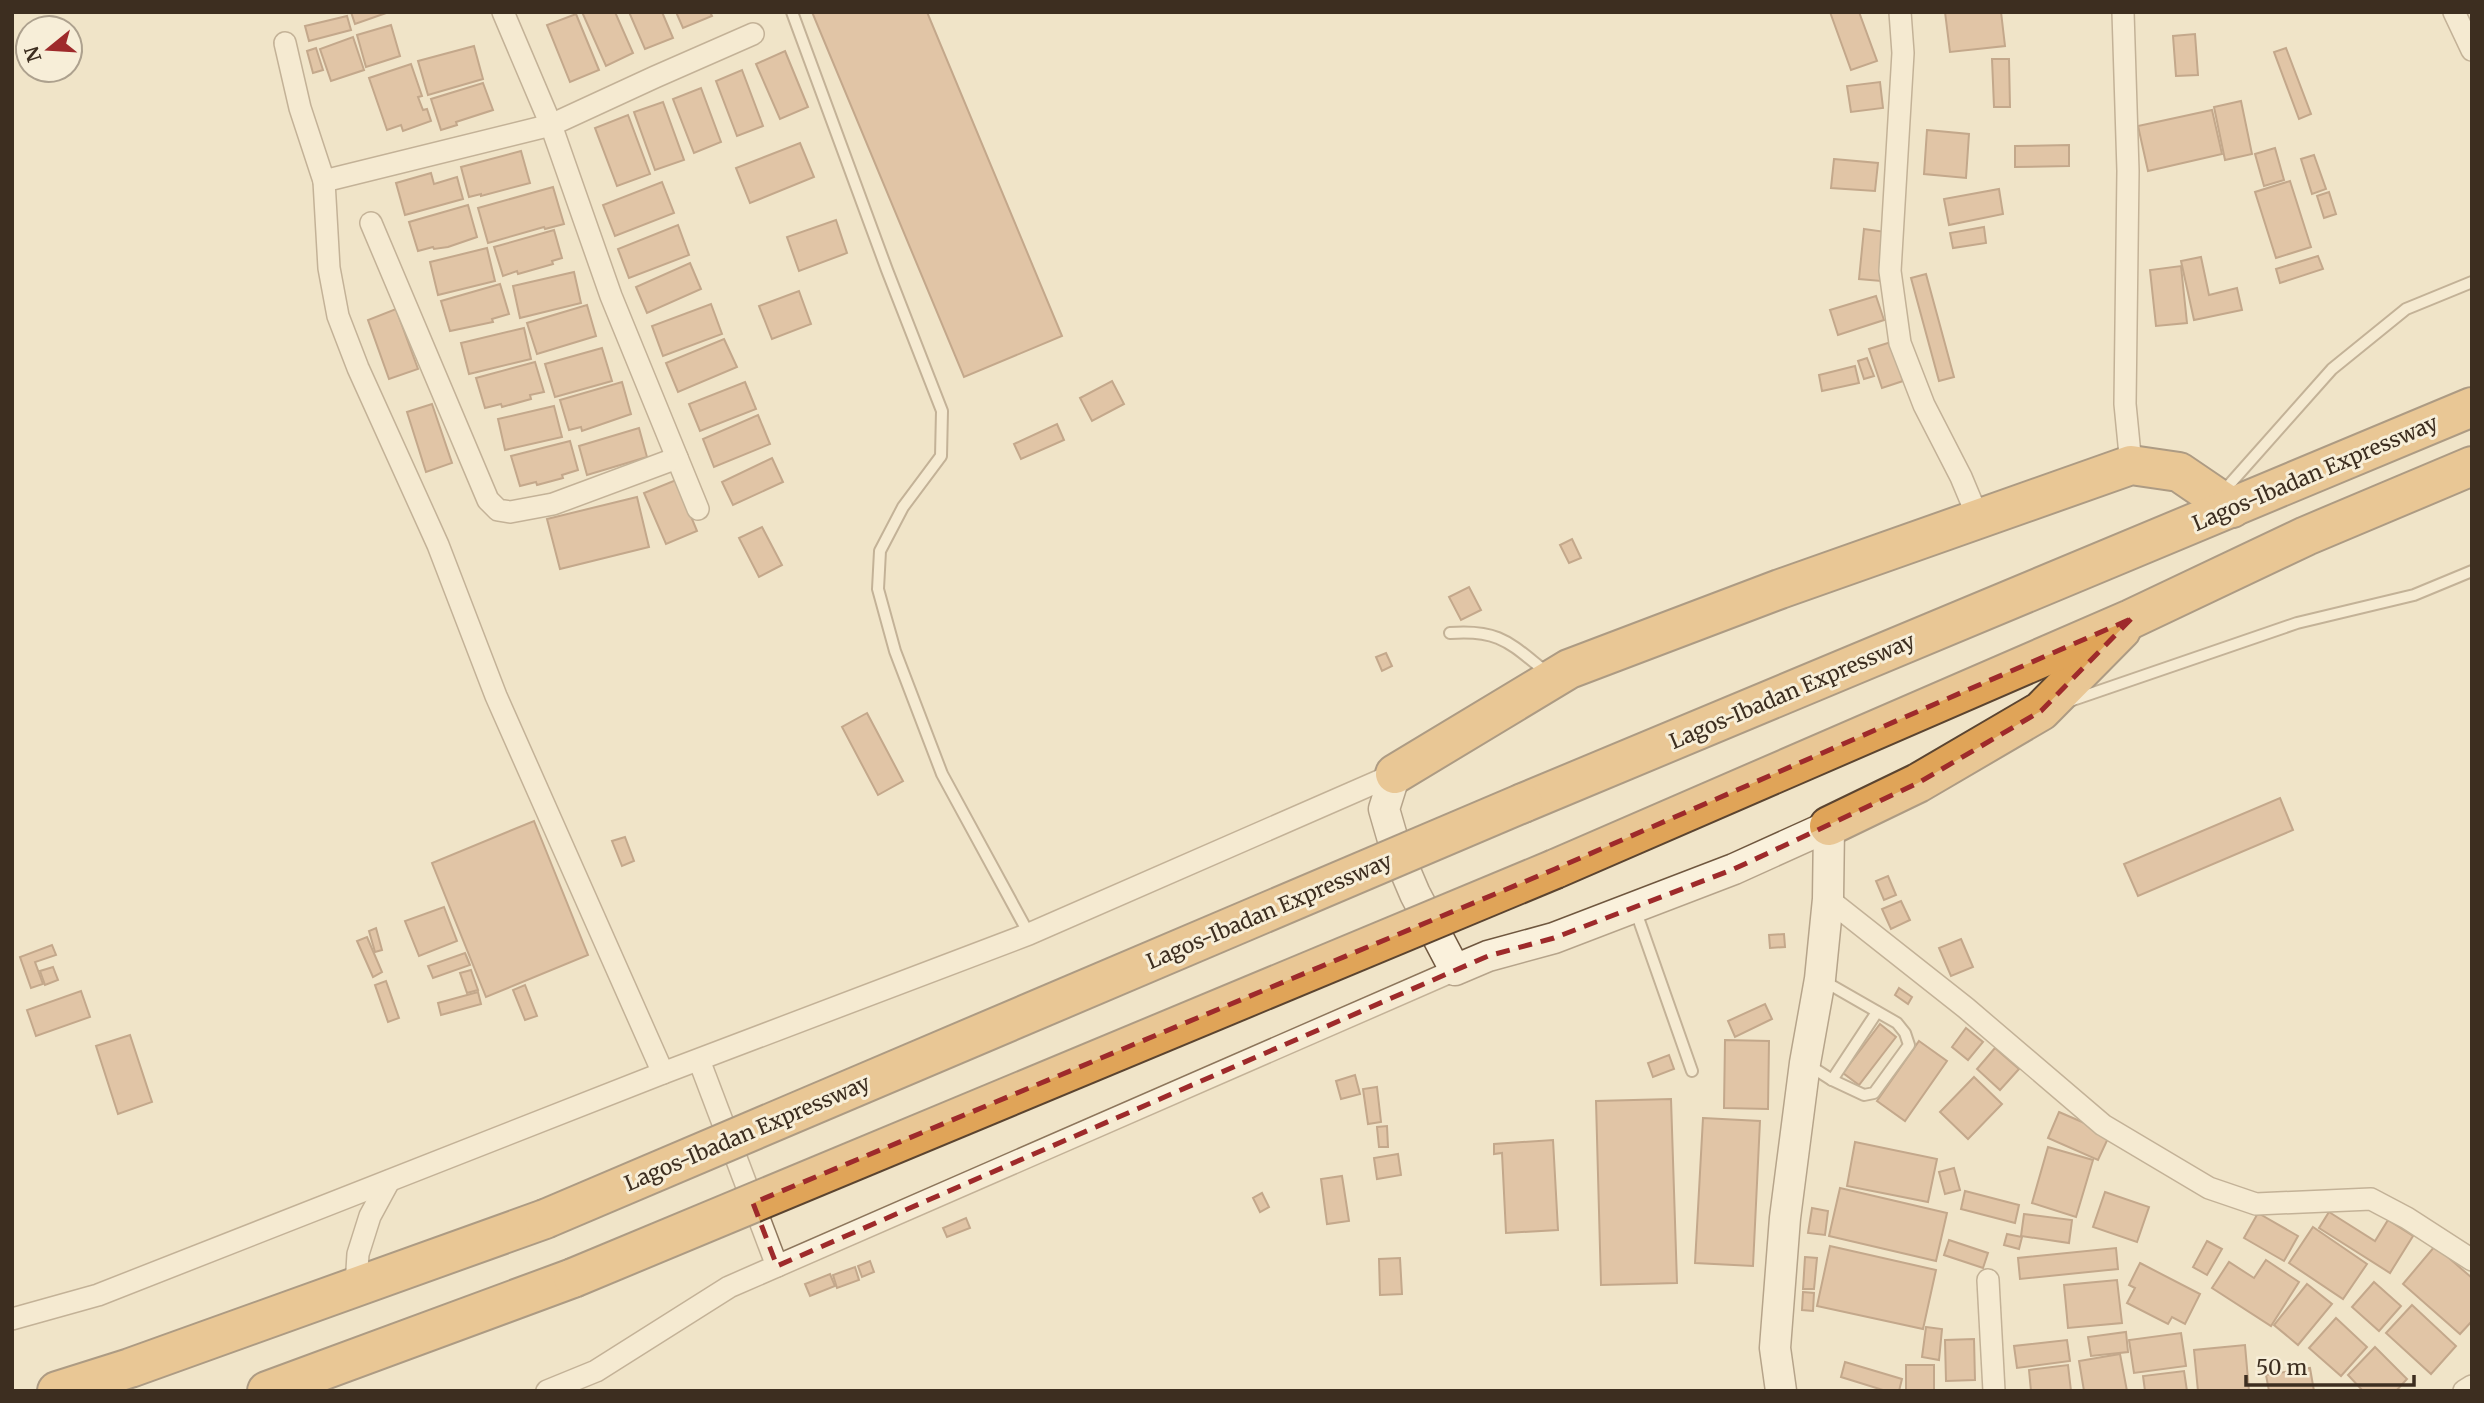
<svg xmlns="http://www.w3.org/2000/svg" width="2484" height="1403" font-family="Merriweather,serif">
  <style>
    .building { fill: #cf9f7d; stroke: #8d5f41; stroke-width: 2 }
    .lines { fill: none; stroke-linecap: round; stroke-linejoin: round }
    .lane-casing { stroke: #8d765c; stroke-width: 14 }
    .street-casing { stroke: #8d765c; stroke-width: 24 }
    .secondary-casing { stroke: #6f573f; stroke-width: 33 }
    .highway-casing { stroke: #5b4430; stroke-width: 42 }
    .lane { stroke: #faf1dc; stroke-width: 10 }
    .street { stroke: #faf1dc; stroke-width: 21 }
    .secondary { stroke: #faf1dc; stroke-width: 30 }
    .highway { stroke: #e0a458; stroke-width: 38 }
    .highway-bridge-casing { stroke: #5b4430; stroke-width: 42; stroke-linecap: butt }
    .highway-bridge { stroke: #e0a458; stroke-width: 38 }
    .marked { fill: none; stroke: #9e2a2b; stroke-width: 5; stroke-dasharray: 14 9; stroke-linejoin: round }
    .labels { text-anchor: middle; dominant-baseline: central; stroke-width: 6; stroke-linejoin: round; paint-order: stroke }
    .street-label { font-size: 21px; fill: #3d2e20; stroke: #f7eed8 }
  </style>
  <rect width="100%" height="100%" fill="#f0e4c8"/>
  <g class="building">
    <polygon points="351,12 389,12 355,24"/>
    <polygon points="582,12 615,12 633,53 606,66"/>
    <polygon points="629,12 662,12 673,38 645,49"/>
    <polygon points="676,12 710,12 712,16 683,28"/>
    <polygon points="812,12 927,12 1062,336 964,377"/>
    <polygon points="1830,12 1859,12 1877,61 1851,70"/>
    <polygon points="1945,12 2001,12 2005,46 1950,52"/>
    <polygon points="576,14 599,70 570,82 547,25"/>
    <polygon points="347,16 351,30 309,41 305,26"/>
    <polygon points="391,25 400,56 366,67 357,35"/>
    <polygon points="2195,34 2198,75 2176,76 2173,36"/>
    <polygon points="353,37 364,70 331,81 320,49"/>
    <polygon points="474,46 483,79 428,95 418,61"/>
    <polygon points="316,48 323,70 313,73 307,51"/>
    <polygon points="2286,48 2311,114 2299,119 2274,52"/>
    <polygon points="785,51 808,107 780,119 756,64"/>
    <polygon points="1992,59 2009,59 2010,107 1994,107"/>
    <polygon points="411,64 422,96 418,97 423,110 427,109 431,121 403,131 401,125 387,130 369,78"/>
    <polygon points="742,70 763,126 737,136 716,81"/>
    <polygon points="1880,82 1883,108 1851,112 1847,86"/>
    <polygon points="483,83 493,110 456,122 457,125 441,130 431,99"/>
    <polygon points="701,88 721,142 694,153 673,99"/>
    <polygon points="2241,101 2252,154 2225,160 2214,107"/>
    <polygon points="663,102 684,160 655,170 634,112"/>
    <polygon points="2212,110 2222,154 2148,171 2138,126"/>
    <polygon points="628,115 650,174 617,186 595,128"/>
    <polygon points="1927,130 1969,134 1966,178 1924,174"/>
    <polygon points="800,143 814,177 750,203 736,168"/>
    <polygon points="2069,145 2069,166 2015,167 2015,146"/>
    <polygon points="2275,148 2284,180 2264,186 2255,154"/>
    <polygon points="521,151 530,183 481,196 481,194 469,197 461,167"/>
    <polygon points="2314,155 2326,189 2312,194 2301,159"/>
    <polygon points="1834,159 1878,163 1875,191 1831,188"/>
    <polygon points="431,173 434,184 457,177 463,199 405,215 396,183"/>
    <polygon points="2290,181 2311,247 2276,258 2255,192"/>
    <polygon points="662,182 674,213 615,236 603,205"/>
    <polygon points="553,187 564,224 545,229 544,227 488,243 478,208"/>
    <polygon points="1999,189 2003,214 1949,225 1944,199"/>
    <polygon points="2329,192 2336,214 2324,218 2317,196"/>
    <polygon points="468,205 477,237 448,247 434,249 433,247 418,251 409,222"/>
    <polygon points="836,220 847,253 799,271 787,237"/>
    <polygon points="678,225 689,255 629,278 618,249"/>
    <polygon points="1984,227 1986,243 1953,248 1950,233"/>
    <polygon points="1864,229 1886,232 1881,281 1859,279"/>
    <polygon points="554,230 562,258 552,261 553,264 518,274 517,271 503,276 494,247"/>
    <polygon points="487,248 495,281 438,295 430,262"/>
    <polygon points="2318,256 2323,269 2280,283 2276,269"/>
    <polygon points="2201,257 2209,295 2237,288 2242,310 2194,320 2181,261"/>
    <polygon points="690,263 701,289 647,313 636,287"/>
    <polygon points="2181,266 2187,323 2156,326 2150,270"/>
    <polygon points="574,272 581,303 520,318 513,286"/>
    <polygon points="1926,274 1954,377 1939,381 1911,278"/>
    <polygon points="500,284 509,314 492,319 493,322 450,331 441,301"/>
    <polygon points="799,291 811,324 772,339 759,306"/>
    <polygon points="1876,296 1884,320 1838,335 1830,310"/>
    <polygon points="711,304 722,334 663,356 652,326"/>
    <polygon points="587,305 596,336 537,354 527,323"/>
    <polygon points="396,309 418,369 389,379 368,320"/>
    <polygon points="524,328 531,359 469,374 461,343"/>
    <polygon points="724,339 737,367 678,392 666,363"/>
    <polygon points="1891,342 1903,381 1882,388 1869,349"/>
    <polygon points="602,348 612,381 555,397 545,364"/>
    <polygon points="1867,358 1874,376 1864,379 1858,361"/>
    <polygon points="535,362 544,392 530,395 531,399 502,407 501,404 485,408 476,378"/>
    <polygon points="1855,366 1859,383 1822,391 1819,375"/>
    <polygon points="1112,381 1124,404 1092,421 1080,398"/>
    <polygon points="622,382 631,414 582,431 581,427 569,430 560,400"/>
    <polygon points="745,382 756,409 700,431 689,404"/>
    <polygon points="432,404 452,463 426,472 407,412"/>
    <polygon points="554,406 562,437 505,450 498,419"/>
    <polygon points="758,415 770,444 714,467 703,439"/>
    <polygon points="1057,424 1064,440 1021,459 1014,444"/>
    <polygon points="639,428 647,457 587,475 579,446"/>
    <polygon points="570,441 578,470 562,475 563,478 537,485 536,482 520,486 511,456"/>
    <polygon points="772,458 783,482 733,505 722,482"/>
    <polygon points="676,480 697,531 666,544 644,493"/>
    <polygon points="637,497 649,547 560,569 547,519"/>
    <polygon points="762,527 782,565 759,577 739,538"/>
    <polygon points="1572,539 1581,558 1569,563 1560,545"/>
    <polygon points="1469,587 1481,610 1461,620 1449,597"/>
    <polygon points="1386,653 1392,666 1382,671 1376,657"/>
    <polygon points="867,713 903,781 878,795 842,727"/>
    <polygon points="2280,798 2293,830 2138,896 2124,864"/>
    <polygon points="534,821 588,955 486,997 432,863"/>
    <polygon points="625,837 634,861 622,866 612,841"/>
    <polygon points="1888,876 1896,895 1884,900 1876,881"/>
    <polygon points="1901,901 1910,920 1891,929 1882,909"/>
    <polygon points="444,907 457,941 419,956 405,921"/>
    <polygon points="376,928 382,950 375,952 369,931"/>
    <polygon points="1784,934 1785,947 1770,948 1769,935"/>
    <polygon points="367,937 382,972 373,977 357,941"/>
    <polygon points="1961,939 1973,967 1951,976 1939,948"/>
    <polygon points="52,945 56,955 35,962 43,984 31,988 20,957"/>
    <polygon points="465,953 470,965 433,978 428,966"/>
    <polygon points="53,967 58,980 45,985 40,971"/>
    <polygon points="471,970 478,990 467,993 460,973"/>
    <polygon points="386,981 399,1018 388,1022 375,985"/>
    <polygon points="525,985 537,1016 525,1020 513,990"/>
    <polygon points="1899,988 1912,997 1908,1004 1895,995"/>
    <polygon points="81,991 90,1017 36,1036 27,1010"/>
    <polygon points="478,992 481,1004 441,1015 438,1003"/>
    <polygon points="1765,1004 1772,1019 1735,1037 1728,1021"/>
    <polygon points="1880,1024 1896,1037 1859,1085 1843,1073"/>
    <polygon points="1966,1028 1983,1042 1968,1060 1952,1047"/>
    <polygon points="130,1035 152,1102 118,1114 96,1046"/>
    <polygon points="1725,1040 1769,1041 1768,1109 1724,1108"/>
    <polygon points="1919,1041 1947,1061 1905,1121 1877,1101"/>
    <polygon points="1995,1048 2019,1069 2000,1090 1977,1069"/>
    <polygon points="1669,1055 1674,1069 1653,1077 1648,1063"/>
    <polygon points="1355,1075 1360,1094 1341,1099 1336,1081"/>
    <polygon points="1974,1077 2002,1104 1968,1139 1940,1112"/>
    <polygon points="1377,1087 1381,1122 1368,1124 1363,1089"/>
    <polygon points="1671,1099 1677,1283 1601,1285 1596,1101"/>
    <polygon points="2059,1112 2110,1134 2098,1160 2048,1138"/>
    <polygon points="1703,1118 1760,1121 1753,1266 1695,1263"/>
    <polygon points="1387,1126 1388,1147 1379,1147 1377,1127"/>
    <polygon points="1553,1140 1558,1230 1506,1233 1502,1153 1494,1154 1494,1144"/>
    <polygon points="1855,1142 1937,1159 1928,1202 1847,1186"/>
    <polygon points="2048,1147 2093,1160 2076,1217 2032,1203"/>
    <polygon points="1398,1154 1401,1175 1377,1179 1374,1158"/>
    <polygon points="1954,1168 1960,1190 1945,1194 1939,1172"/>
    <polygon points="1342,1176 1349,1221 1327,1224 1321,1179"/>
    <polygon points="1840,1188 1947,1213 1936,1261 1829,1236"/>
    <polygon points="1965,1191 2019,1205 2015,1223 1961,1209"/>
    <polygon points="2105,1192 2149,1207 2137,1242 2093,1227"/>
    <polygon points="1262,1193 1269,1207 1260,1212 1253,1198"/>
    <polygon points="1812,1208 1828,1211 1825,1235 1808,1233"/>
    <polygon points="2329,1212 2375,1241 2388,1220 2413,1236 2390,1273 2319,1228"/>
    <polygon points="2258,1213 2298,1236 2284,1261 2244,1238"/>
    <polygon points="2024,1214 2072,1220 2069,1243 2021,1236"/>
    <polygon points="966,1218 970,1228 947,1237 943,1228"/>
    <polygon points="2313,1227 2367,1264 2343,1299 2289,1263"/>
    <polygon points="2007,1234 2022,1237 2019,1249 2004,1245"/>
    <polygon points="1949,1240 1988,1253 1983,1268 1944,1255"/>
    <polygon points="2207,1241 2222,1249 2207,1275 2193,1267"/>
    <polygon points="1830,1246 1936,1270 1923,1329 1817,1306"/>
    <polygon points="2435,1246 2472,1278 2472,1321 2460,1334 2403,1284"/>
    <polygon points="2116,1248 2118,1269 2020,1279 2018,1258"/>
    <polygon points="1805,1257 1817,1258 1814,1289 1803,1289"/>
    <polygon points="1400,1258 1402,1294 1380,1295 1379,1259"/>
    <polygon points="2266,1260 2299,1282 2271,1326 2212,1288 2229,1262 2254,1278"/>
    <polygon points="870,1261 874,1272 862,1277 858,1266"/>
    <polygon points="2140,1263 2200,1294 2185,1324 2172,1317 2168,1324 2127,1303 2135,1288 2129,1285"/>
    <polygon points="855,1267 859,1280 837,1288 833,1275"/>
    <polygon points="830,1274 835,1286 810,1296 805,1284"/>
    <polygon points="2117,1280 2122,1323 2068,1328 2064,1285"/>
    <polygon points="2374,1282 2401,1306 2379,1331 2352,1307"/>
    <polygon points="2307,1284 2332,1304 2298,1345 2274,1325"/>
    <polygon points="1803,1292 1814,1293 1813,1311 1802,1310"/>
    <polygon points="2412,1305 2456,1346 2431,1374 2386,1333"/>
    <polygon points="2336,1318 2367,1347 2341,1376 2309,1348"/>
    <polygon points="1926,1327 1942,1329 1939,1360 1922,1357"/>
    <polygon points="2126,1332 2128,1352 2091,1356 2088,1337"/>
    <polygon points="2181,1333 2186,1366 2134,1373 2129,1340"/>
    <polygon points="1974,1339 1975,1380 1946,1381 1945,1340"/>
    <polygon points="2067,1340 2070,1361 2017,1368 2014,1346"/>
    <polygon points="2245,1345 2249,1391 2198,1391 2194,1350"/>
    <polygon points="2375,1347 2407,1379 2396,1391 2363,1391 2348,1375"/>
    <polygon points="2120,1354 2127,1391 2084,1391 2079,1361"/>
    <polygon points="1845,1362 1902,1379 1899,1391 1886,1391 1841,1377"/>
    <rect x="1906" y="1365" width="28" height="26"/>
    <polygon points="2068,1365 2071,1391 2031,1391 2029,1370"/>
    <polygon points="2310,1368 2314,1391 2269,1391 2266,1375"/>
    <polygon points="2184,1371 2187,1391 2145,1391 2143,1376"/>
  </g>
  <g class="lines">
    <g class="lane-casing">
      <g id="lane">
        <polyline points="792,12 887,270 942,411 941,456 903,507 880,551 878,589 895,651 942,774 1029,934"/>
        <polyline points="2221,494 2332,369 2406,309 2472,282"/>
        <path d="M1450 633C1502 629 1511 645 1549 674"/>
        <polyline points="2070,701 2297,623 2414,595 2472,571"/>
        <polyline points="1635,909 1692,1071"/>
        <polyline points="1807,1064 1832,1080 1864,1095 1874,1093 1909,1045 1905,1033 1897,1023 1822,980"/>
        <polyline points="1832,1080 1877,1012"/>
      </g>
    </g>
    <g class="street-casing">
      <g id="street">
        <polyline points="503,12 551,125 611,296 698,509"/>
        <polyline points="1900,12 1903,53 1890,271 1900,343 1924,405 1961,477 1979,520"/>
        <polyline points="2123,12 2128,171 2125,404 2131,465"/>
        <polyline points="2454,12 2472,50"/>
        <polyline points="285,43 300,108 324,181"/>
        <polyline points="371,223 488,500 498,510 510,512 553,504 677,458"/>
        <polyline points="1828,899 1966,1008 2103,1125 2209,1188 2256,1204 2371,1199 2407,1218 2472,1260"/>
        <polyline points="699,1060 777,1266"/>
        <polyline points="663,1073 496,696 438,545 358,368 338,316 329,268 324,181 551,125 655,77 753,34"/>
        <polyline points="1988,1280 1994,1391"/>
        <polyline points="356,1286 358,1254 370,1216 389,1181"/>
        <polyline points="12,1319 98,1295 663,1073 1029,934 1395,774"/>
        <polyline points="547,1391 596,1371 729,1287 1455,970"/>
        <polyline points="2464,1391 2472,1386"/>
      </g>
    </g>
    <g class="secondary-casing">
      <polyline id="secondary" points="1395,774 1384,809 1395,847 1415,894 1455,970 1488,956 1554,938 1734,869 1829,826 1828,899 1820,979 1805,1063 1785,1218 1775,1348 1781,1391"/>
    </g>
    <g class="highway-casing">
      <g id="highway">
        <polyline points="1395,774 1569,669 1780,589 2131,465 2179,472 2232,508"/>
        <polyline points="1523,803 2472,407"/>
        <polyline points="1829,826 1918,783 2041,711 2121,630"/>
        <polyline points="1555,869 2131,619 2306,536 2472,466"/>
        <polyline points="57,1391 130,1368 545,1219"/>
        <polyline points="267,1391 573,1278"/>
      </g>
    </g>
    <use href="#lane" class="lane"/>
    <use href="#street" class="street"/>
    <use href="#secondary" class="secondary"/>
    <use href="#highway" class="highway"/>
    <g class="highway-bridge-casing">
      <g id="highway-bridge">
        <polyline points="545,1219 1523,803"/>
        <polyline points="573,1278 1555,869"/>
      </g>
    </g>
    <use href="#highway-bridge" class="highway-bridge"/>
  </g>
  <path d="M0 0H2484V1403H0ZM2131 619 2041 711 1918 783 1734 869 1554 938 1488 956 777 1266 753 1203 1555 869Z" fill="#f0e4c8" fill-opacity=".55" fill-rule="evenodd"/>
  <path class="marked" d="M2131 619 2041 711 1918 783 1734 869 1554 938 1488 956 777 1266 753 1203 1555 869Z"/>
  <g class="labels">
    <g class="street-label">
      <text transform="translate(2315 473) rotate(-23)">Lagos-Ibadan Expressway</text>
      <text transform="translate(1792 691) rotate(-23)">Lagos-Ibadan Expressway</text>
      <text transform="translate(1269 911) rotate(-23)">Lagos-Ibadan Expressway</text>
      <text transform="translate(747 1133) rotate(-23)">Lagos-Ibadan Expressway</text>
    </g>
  </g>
  <rect width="2484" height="1403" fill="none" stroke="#3d2e20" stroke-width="28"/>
  <g transform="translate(49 49) rotate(252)"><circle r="33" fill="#f7eed8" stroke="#ada18e" stroke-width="2"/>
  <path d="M0-5L12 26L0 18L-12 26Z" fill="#9e2a2b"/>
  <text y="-10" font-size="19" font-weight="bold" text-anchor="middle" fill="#3d2e20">N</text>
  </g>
  <path d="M2246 1375v10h168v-10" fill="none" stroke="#3d2e20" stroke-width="3.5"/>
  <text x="2256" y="1375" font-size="21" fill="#3d2e20" stroke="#f7eed8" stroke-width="5" paint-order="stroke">50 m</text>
</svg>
